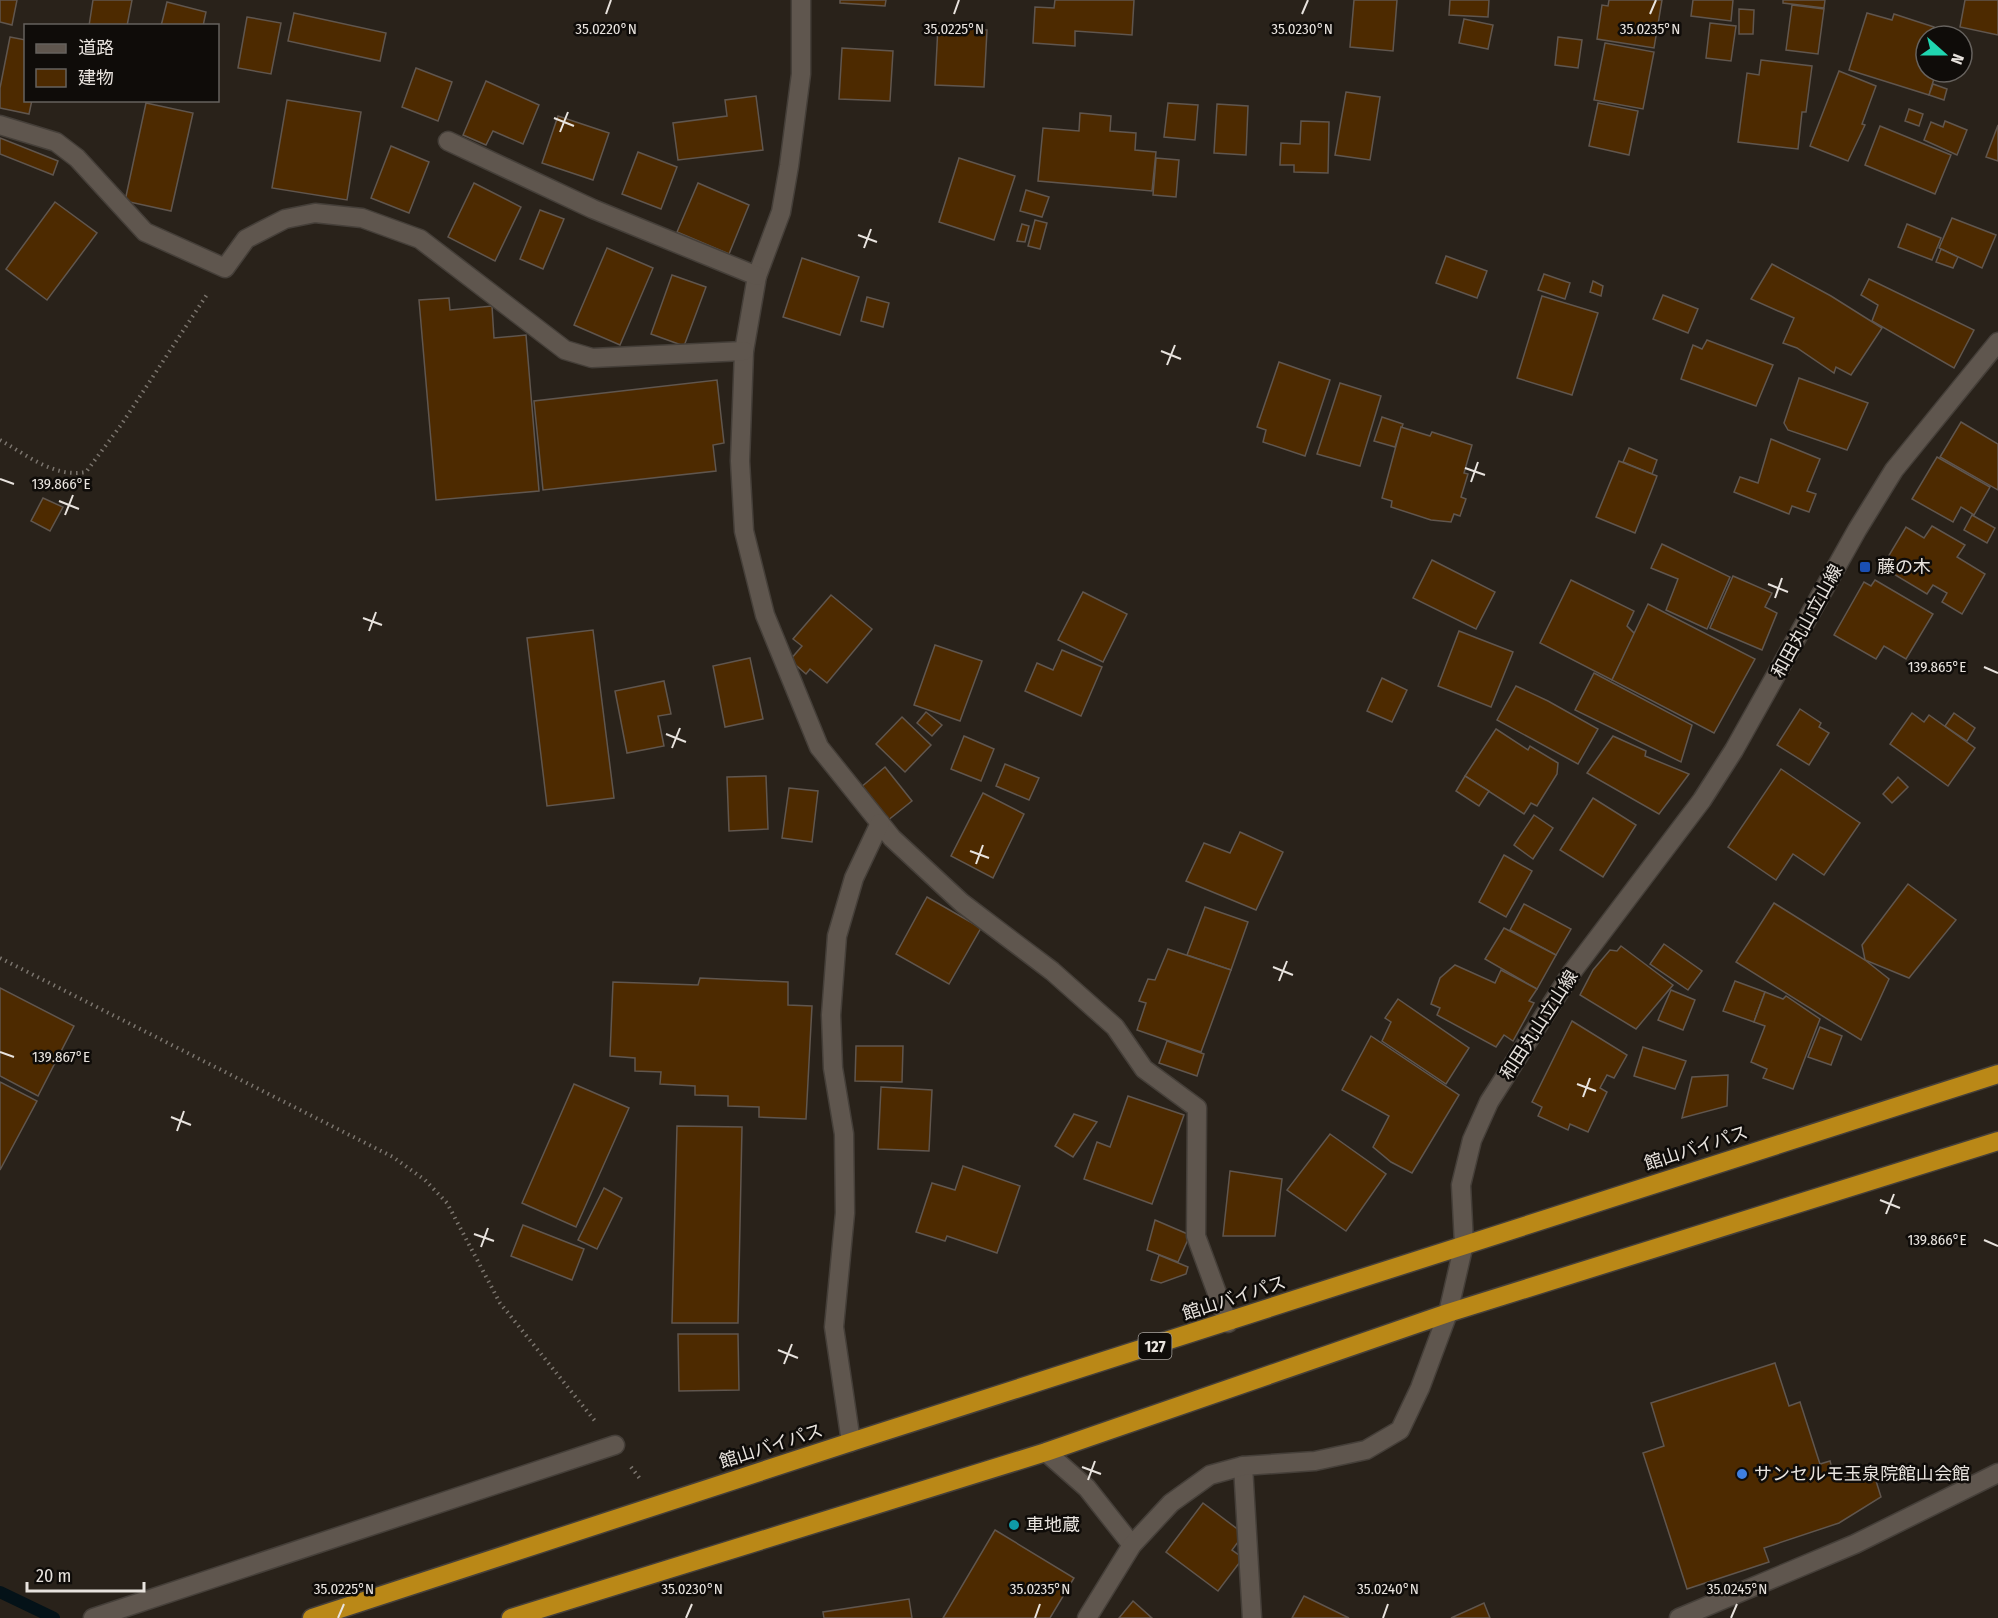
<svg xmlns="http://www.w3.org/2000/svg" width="1998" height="1618" font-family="'Fira Sans Condensed','Noto Sans JP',sans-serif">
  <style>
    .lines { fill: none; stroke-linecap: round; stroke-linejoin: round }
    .stream { stroke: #041218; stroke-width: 12 }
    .building { fill: #4d2a00; stroke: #60564e; stroke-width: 1.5 }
    .street-casing { stroke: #453f39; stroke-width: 21 }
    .secondary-casing { stroke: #453f39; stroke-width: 21 }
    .highway-casing { stroke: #453f39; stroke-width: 21 }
    .path { stroke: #7b756e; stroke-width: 4; stroke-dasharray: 1.5 4.5; stroke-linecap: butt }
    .street { stroke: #5f564e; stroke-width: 18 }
    .secondary { stroke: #5f564e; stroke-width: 18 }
    .highway { stroke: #ba8817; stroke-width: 18 }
    .ticks { fill: none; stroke: #e8e3de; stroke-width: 2 }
    .transit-dot { fill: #1a4fb4; stroke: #0f0c09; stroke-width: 2 }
    .shop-dot { fill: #3f7fe0; stroke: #0f0c09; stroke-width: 2 }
    .culture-dot { fill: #0f9aa8; stroke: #0f0c09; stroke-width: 2 }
    .labels { text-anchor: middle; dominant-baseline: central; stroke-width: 5; stroke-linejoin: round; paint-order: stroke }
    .shield { fill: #0f0c09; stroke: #a7a29e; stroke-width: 1.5 }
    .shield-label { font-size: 16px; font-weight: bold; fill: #e8e3de }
    .poi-label { font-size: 18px; fill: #e8e3de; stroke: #0f0c09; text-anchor: start }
    .street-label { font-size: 18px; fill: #e8e3de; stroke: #0f0c09 }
    .ticks-label { font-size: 15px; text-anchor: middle; fill: #e8e3de; stroke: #0f0c09; stroke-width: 5; stroke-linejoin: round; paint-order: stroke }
  </style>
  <rect width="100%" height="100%" fill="#29221a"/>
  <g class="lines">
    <polyline class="stream" points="0,1592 54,1618"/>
  </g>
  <g class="building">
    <polygon points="0,0 17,0 12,25 0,22"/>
    <polygon points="93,0 132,0 127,26 89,26"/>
    <polygon points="840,0 886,0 885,6 840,3"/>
    <polygon points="1055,0 1134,0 1132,35 1075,31 1075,46 1033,43 1035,7 1054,8"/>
    <polygon points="1354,0 1397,0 1393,51 1350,47"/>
    <polygon points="1450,0 1489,0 1488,17 1449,15"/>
    <polygon points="1609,0 1662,0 1654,48 1597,39 1602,5 1608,6"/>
    <polygon points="1693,0 1733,0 1731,21 1691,16"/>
    <polygon points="1783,0 1825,0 1824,8 1783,3"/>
    <polygon points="1965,0 1998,0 1998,35 1960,27"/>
    <polygon points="167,2 206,12 203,26 161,26"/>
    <polygon points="1792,5 1824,9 1818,54 1786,50"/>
    <polygon points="1739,9 1754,10 1753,34 1739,34"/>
    <polygon points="294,13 386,33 380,61 288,41"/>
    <polygon points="1867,13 1892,20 1894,14 1934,27 1931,36 1926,36 1926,72 1936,72 1929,95 1849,70"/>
    <polygon points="247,17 281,23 271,74 238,68"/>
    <polygon points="1464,19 1493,25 1488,49 1459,43"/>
    <polygon points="1710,23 1736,26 1731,61 1706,58"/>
    <polygon points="938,26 987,30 984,87 935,85"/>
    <polygon points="10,37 26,40 26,100 32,100 29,114 0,108 0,88"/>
    <polygon points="1558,37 1582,40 1578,68 1555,65"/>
    <polygon points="1605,43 1654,52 1643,109 1594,100"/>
    <polygon points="842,48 893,51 890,101 839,99"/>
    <polygon points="1761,60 1812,66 1806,112 1802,112 1798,149 1738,142 1747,73 1759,75"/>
    <polygon points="416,68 452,82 438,121 402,107"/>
    <polygon points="1839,71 1876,86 1862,124 1865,125 1848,161 1810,146"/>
    <polygon points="486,81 539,105 523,144 493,131 486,145 463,135"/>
    <polygon points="1933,84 1947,89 1944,100 1929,95"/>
    <polygon points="1346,92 1380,97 1370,160 1335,155"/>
    <polygon points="756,96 763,150 678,160 673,123 727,116 725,100"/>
    <polygon points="287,100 361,112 347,200 272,188"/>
    <polygon points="146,103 193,113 171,211 125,201"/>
    <polygon points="1168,103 1198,105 1195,140 1164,137"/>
    <polygon points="1598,103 1638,111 1629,155 1589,146"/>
    <polygon points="1217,104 1248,106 1246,155 1214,153"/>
    <polygon points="1909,109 1923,114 1919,126 1905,121"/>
    <polygon points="1080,113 1111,116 1110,131 1136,133 1135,150 1156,152 1152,191 1038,181 1043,128 1079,131"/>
    <polygon points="558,116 609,133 593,180 542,163"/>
    <polygon points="1301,121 1329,122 1328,173 1294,172 1294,165 1280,165 1281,143 1300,144"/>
    <polygon points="1945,121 1967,130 1957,155 1924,140 1931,122 1943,127"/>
    <polygon points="1998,125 1998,161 1986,157"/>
    <polygon points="1880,126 1951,155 1935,194 1865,165"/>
    <polygon points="0,138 58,161 53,175 0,154"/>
    <polygon points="391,146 429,162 409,213 371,198"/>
    <polygon points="638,152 677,167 661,209 622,194"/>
    <polygon points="959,158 1015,176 994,240 939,222"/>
    <polygon points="1156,158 1179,160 1176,197 1153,195"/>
    <polygon points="474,183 521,207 495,261 448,237"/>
    <polygon points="698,183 749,205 729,254 677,232"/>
    <polygon points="1026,190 1049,197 1042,217 1020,211"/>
    <polygon points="55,202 97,233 47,300 6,269"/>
    <polygon points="540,210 564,219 543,269 520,259"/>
    <polygon points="1952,218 1996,235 1982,268 1939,248"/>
    <polygon points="1035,220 1047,223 1040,249 1028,246"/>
    <polygon points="1022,224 1029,226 1025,242 1017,241"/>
    <polygon points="1907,224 1941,238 1932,260 1898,247"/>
    <polygon points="607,248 653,268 620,345 574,325"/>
    <polygon points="1941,249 1958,257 1953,268 1936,262"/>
    <polygon points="1446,256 1487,271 1477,298 1436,283"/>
    <polygon points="802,258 859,277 840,335 783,317"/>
    <polygon points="1772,264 1831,296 1882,328 1851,375 1836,367 1834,373 1797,348 1783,343 1794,318 1751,299"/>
    <polygon points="1544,274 1570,283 1565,299 1538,290"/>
    <polygon points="672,275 706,287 684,346 651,334"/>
    <polygon points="1869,279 1974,330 1954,368 1872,321 1878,305 1861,295"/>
    <polygon points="1593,281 1603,286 1601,296 1590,292"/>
    <polygon points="1663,295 1698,309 1688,333 1653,319"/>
    <polygon points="1542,296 1598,313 1572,395 1517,378"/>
    <polygon points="867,297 889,303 883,327 861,321"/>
    <polygon points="449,298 450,310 492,306 494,338 526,335 539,491 436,500 419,300"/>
    <polygon points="1707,340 1773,365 1756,406 1681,379 1693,345 1702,349"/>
    <polygon points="1279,362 1330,380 1305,456 1263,442 1266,430 1257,427"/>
    <polygon points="1799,378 1868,403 1847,450 1788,430 1784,423"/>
    <polygon points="717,380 724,443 713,445 716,471 543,490 534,401"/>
    <polygon points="1340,383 1381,396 1360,466 1317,454"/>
    <polygon points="1382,417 1403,424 1395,447 1374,441"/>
    <polygon points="1961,422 1998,444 1998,490 1940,457"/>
    <polygon points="1401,427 1430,436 1432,432 1472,445 1464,473 1468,474 1461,497 1466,499 1460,516 1454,514 1451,522 1431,520 1391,507 1392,501 1382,498"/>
    <polygon points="1771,439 1820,459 1807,491 1816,494 1809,512 1792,506 1789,514 1734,492 1740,477 1758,483"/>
    <polygon points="1629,448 1657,460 1652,474 1623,462"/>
    <polygon points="1937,457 1990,487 1974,515 1961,507 1953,522 1912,499"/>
    <polygon points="1619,461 1657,476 1635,533 1596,517"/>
    <polygon points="43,498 63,507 50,531 31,521"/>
    <polygon points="1972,515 1995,528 1987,543 1964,530"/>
    <polygon points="1932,526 1965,545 1957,557 1985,574 1962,614 1942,602 1947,593 1933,585 1927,594 1882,567 1906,527 1924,538"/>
    <polygon points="1662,544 1730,577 1707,629 1666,610 1678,579 1651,568"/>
    <polygon points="1432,560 1495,592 1476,629 1413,598"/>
    <polygon points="1733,576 1772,593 1765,607 1777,613 1762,650 1710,628"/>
    <polygon points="1571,580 1634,611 1627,626 1635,634 1612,680 1540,643"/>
    <polygon points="1875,580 1933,614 1906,659 1884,646 1876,659 1834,635 1864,582 1871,586"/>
    <polygon points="1083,592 1127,614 1103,662 1058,640"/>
    <polygon points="831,595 872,629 827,683 810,669 806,674 790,660 802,646 793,639"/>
    <polygon points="1648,604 1755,659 1714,733 1612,680"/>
    <polygon points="593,630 614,798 547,806 527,638"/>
    <polygon points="1459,631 1513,652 1491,707 1438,686"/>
    <polygon points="935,645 982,661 960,721 914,705"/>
    <polygon points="1062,650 1102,667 1081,716 1025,691 1037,663 1053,670"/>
    <polygon points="750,658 763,719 725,727 713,666"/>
    <polygon points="1594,673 1692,725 1681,762 1575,710"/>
    <polygon points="1382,678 1407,690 1392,722 1367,711"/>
    <polygon points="664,681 671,714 658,716 664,746 627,753 615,691"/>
    <polygon points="1516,686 1548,701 1598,729 1578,764 1497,720"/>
    <polygon points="1800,709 1821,723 1819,727 1829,733 1809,765 1777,745"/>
    <polygon points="926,712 942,725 932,736 917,723"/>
    <polygon points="1912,713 1924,722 1929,715 1975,748 1948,786 1890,744"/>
    <polygon points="1954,713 1975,728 1967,741 1945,726"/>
    <polygon points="902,717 931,745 905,772 876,744"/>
    <polygon points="1496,729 1528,750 1530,746 1558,763 1557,774 1537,806 1531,803 1524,814 1465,776"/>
    <polygon points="964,736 994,749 981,781 951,769"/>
    <polygon points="1613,736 1646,751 1645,756 1689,774 1659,814 1587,773"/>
    <polygon points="1005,764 1039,778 1029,800 996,786"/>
    <polygon points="885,767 912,801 887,821 860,788"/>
    <polygon points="1781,769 1860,823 1824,875 1793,854 1776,880 1728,847"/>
    <polygon points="766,776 768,829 729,831 727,777"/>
    <polygon points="1465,776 1489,791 1479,806 1456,791"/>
    <polygon points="1898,777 1908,787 1892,803 1883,794"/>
    <polygon points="789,788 818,791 812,842 782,838"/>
    <polygon points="983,793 1024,814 993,878 951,856"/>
    <polygon points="1593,798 1636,825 1603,877 1560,850"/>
    <polygon points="1534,815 1553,828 1533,859 1514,845"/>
    <polygon points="1240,832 1283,852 1256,910 1186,881 1204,843 1230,853"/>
    <polygon points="1504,855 1532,871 1506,917 1479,902"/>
    <polygon points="1908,884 1956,920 1909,978 1865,960 1862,945"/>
    <polygon points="927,897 981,928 949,984 896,954"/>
    <polygon points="1774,903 1865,960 1889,979 1861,1040 1736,962"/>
    <polygon points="1524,904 1571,929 1556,955 1510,930"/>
    <polygon points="1205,907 1248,922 1231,970 1187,955"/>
    <polygon points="1504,928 1556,955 1537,989 1485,959"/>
    <polygon points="1664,944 1702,971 1688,990 1650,964"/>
    <polygon points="1621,946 1673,985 1636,1029 1580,995 1593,970 1610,950 1617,951"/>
    <polygon points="1168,949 1231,970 1201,1052 1137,1030 1146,1003 1139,1001 1148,979 1155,980"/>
    <polygon points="1455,965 1495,983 1501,970 1537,989 1529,1001 1534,1003 1513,1041 1504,1035 1496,1047 1437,1015 1440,1008 1431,1004 1440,978"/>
    <polygon points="700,978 788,982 788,1005 812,1006 806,1119 759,1117 759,1107 728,1106 728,1096 695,1095 695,1086 660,1084 661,1072 635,1071 635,1058 610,1056 613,982 698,985"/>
    <polygon points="1735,981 1765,992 1754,1022 1723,1011"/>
    <polygon points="0,988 74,1026 38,1096 0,1076"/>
    <polygon points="1671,990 1695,1000 1683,1030 1658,1020"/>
    <polygon points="1765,992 1783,999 1786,996 1820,1019 1793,1089 1763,1078 1767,1069 1751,1062 1765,1026 1754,1022"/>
    <polygon points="1398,999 1469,1048 1446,1084 1382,1041 1391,1022 1385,1018"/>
    <polygon points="1572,1021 1627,1055 1614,1078 1607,1075 1600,1088 1607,1092 1588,1132 1570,1124 1568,1130 1538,1116 1542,1107 1532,1102"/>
    <polygon points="1820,1027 1842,1036 1831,1065 1808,1057"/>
    <polygon points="1371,1036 1459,1095 1412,1173 1391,1162 1373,1147 1389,1116 1342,1090"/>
    <polygon points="1167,1041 1204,1054 1197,1076 1159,1063"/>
    <polygon points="856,1046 903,1046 902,1082 855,1081"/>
    <polygon points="1643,1047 1686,1061 1675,1089 1634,1076"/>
    <polygon points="1728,1075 1727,1106 1682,1118 1692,1077"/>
    <polygon points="0,1082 37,1101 0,1170"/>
    <polygon points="574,1084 629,1108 576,1227 522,1203"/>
    <polygon points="881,1087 932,1090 929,1151 878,1149"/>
    <polygon points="1128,1096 1184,1115 1152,1204 1084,1179 1097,1142 1110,1147"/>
    <polygon points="1074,1114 1097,1122 1073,1157 1055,1146"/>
    <polygon points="677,1126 742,1127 738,1323 672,1323"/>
    <polygon points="1330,1134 1386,1174 1346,1231 1287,1190"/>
    <polygon points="963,1166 1020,1186 997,1253 947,1236 945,1241 916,1232 932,1183 955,1190"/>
    <polygon points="1230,1171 1282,1179 1275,1236 1223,1236"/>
    <polygon points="604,1188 622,1198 597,1249 578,1240"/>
    <polygon points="1155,1220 1190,1235 1178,1262 1147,1250"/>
    <polygon points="523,1225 584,1249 572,1280 511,1256"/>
    <polygon points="1159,1255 1188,1267 1186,1274 1161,1283 1151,1280"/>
    <polygon points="678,1334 738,1334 739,1390 679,1391"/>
    <polygon points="1775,1363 1789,1406 1800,1402 1820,1464 1830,1461 1835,1480 1872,1468 1881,1497 1839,1523 1764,1548 1769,1562 1687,1589 1643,1453 1664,1446 1651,1403"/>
    <polygon points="1203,1503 1244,1534 1232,1550 1243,1558 1218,1591 1166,1552"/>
    <polygon points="995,1530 1074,1578 1050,1618 943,1618"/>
    <polygon points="1304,1596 1349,1618 1292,1618"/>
    <polygon points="909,1599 912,1618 824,1618 823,1612"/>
    <polygon points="1133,1601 1152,1618 1119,1618"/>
    <polygon points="1484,1603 1490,1618 1451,1618"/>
  </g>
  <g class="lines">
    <g class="street-casing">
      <g id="street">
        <polyline points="801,0 801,74 789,166 781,212 757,276 744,351 740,461 744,531 765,615 819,747 892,838 962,903 1052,971 1115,1027 1144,1069 1197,1108 1196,1236 1228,1323"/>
        <polyline points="0,125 56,142 77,158 145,232 225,268 246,239 285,219 315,213 362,218 420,239 565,350 592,358 744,351"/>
        <polyline points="448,141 593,209 757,276"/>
        <polyline points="851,1442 834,1327 845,1213 844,1134 833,1068 831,1015 837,936 854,878 880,823"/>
        <polyline points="1046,1452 1087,1488 1132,1545"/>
        <polyline points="1243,1466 1252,1618"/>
        <polyline points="93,1618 615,1445"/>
        <polyline points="1679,1618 1855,1544 1998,1473"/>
      </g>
    </g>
    <g class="secondary-casing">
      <polyline id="secondary" points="1087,1618 1132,1545 1171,1503 1210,1475 1243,1466 1315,1461 1366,1450 1400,1430 1420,1388 1448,1313 1464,1244 1461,1185 1472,1140 1489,1102 1572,972 1702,800 1734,750 1857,530 1894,470 1998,342"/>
    </g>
    <g class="highway-casing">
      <g id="highway">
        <polyline points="312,1618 851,1442 1998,1074"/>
        <polyline points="511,1618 1046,1452 1448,1313 1998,1141"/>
      </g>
    </g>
    <g class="path">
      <path d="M0 440C27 455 54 478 86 472L121 425 208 293"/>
      <polyline points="0,958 393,1157 425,1180 447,1203 500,1303 595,1421"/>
      <polyline points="631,1467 641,1480"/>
    </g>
    <use href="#street" class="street"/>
    <use href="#secondary" class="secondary"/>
    <use href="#highway" class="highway"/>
  </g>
  <path class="ticks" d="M606 14 611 0M954 14 959 0M1302 14 1308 0M1650 14 1656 0M554 118 574 126M560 132 568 112M858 235 877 242M864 248 871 229M1161 351 1181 359M1167 365 1175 345M1465 468 1485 475M0 479 14 484M1471 482 1478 462M59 501 79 509M65 515 73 495M1768 584 1788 592M1775 598 1782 578M363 618 382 625M369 631 376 612M1984 667 1998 673M666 734 686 742M672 748 680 728M970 851 989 858M976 864 983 845M1273 967 1293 975M1279 981 1287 961M0 1052 14 1057M1577 1084 1596 1091M1583 1097 1590 1078M171 1117 191 1125M177 1131 184 1111M1880 1200 1900 1208M1886 1214 1894 1194M474 1234 494 1241M1984 1240 1998 1246M481 1247 488 1228M778 1350 798 1358M784 1364 792 1344M1082 1467 1101 1474M1088 1480 1095 1461M338 1618 344 1604M686 1618 692 1604M1035 1618 1040 1604M1383 1618 1388 1604M1731 1618 1737 1604"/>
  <rect class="transit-dot" x="1859" y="561" width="12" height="12" rx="3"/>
  <circle class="shop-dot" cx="1742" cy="1474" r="6"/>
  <circle class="culture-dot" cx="1014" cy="1525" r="6"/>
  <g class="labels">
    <rect class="shield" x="1138.5" y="1333" width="33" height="26" rx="4.5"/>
    <g class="shield-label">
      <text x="1155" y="1346">127</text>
    </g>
    <g class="poi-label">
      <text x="1877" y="567">藤の木</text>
      <text x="1754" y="1474">サンセルモ玉泉院館山会館</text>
      <text x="1026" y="1525">車地蔵</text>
    </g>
    <g class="street-label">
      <text transform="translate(1807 621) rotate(-61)">和田丸山立山線</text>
      <text transform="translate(1539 1025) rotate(-57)">和田丸山立山線</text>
      <text transform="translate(1696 1148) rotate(-18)">館山バイパス</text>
      <text transform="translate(1234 1298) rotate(-18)">館山バイパス</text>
      <text transform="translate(771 1446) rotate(-18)">館山バイパス</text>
    </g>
  </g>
  <g class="ticks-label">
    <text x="1650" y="34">35.0235°N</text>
    <text x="606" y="34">35.0220°N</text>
    <text x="954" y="34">35.0225°N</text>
    <text x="1302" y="34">35.0230°N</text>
    <text x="61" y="489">139.866°E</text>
    <text x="1937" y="672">139.865°E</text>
    <text x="61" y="1062">139.867°E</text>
    <text x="1937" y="1245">139.866°E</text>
    <text x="344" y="1594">35.0225°N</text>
    <text x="692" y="1594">35.0230°N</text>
    <text x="1040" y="1594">35.0235°N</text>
    <text x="1388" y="1594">35.0240°N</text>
    <text x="1737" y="1594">35.0245°N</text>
  </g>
  <rect x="24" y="24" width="195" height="78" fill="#0f0c09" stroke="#66625e" stroke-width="1.5"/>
  <rect x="36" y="44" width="30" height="9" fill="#5f564e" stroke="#66625e" stroke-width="1.5"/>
  <text x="78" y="54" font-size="18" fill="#e8e3de">道路</text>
  <rect x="36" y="69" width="30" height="18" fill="#4d2a00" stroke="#66625e" stroke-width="1.5"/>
  <text x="78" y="84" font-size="18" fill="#e8e3de">建物</text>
  <g transform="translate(1944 54) rotate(111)"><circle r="28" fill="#0f0c09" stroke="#66625e" stroke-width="1.5"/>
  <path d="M0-4.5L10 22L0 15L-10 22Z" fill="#20d5b0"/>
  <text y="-9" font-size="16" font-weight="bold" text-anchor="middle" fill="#e8e3de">N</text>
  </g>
  <path d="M27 1582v9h117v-9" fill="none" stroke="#e8e3de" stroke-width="3"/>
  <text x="36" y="1582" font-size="18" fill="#e8e3de" stroke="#0f0c09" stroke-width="4.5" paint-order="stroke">20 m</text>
</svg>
